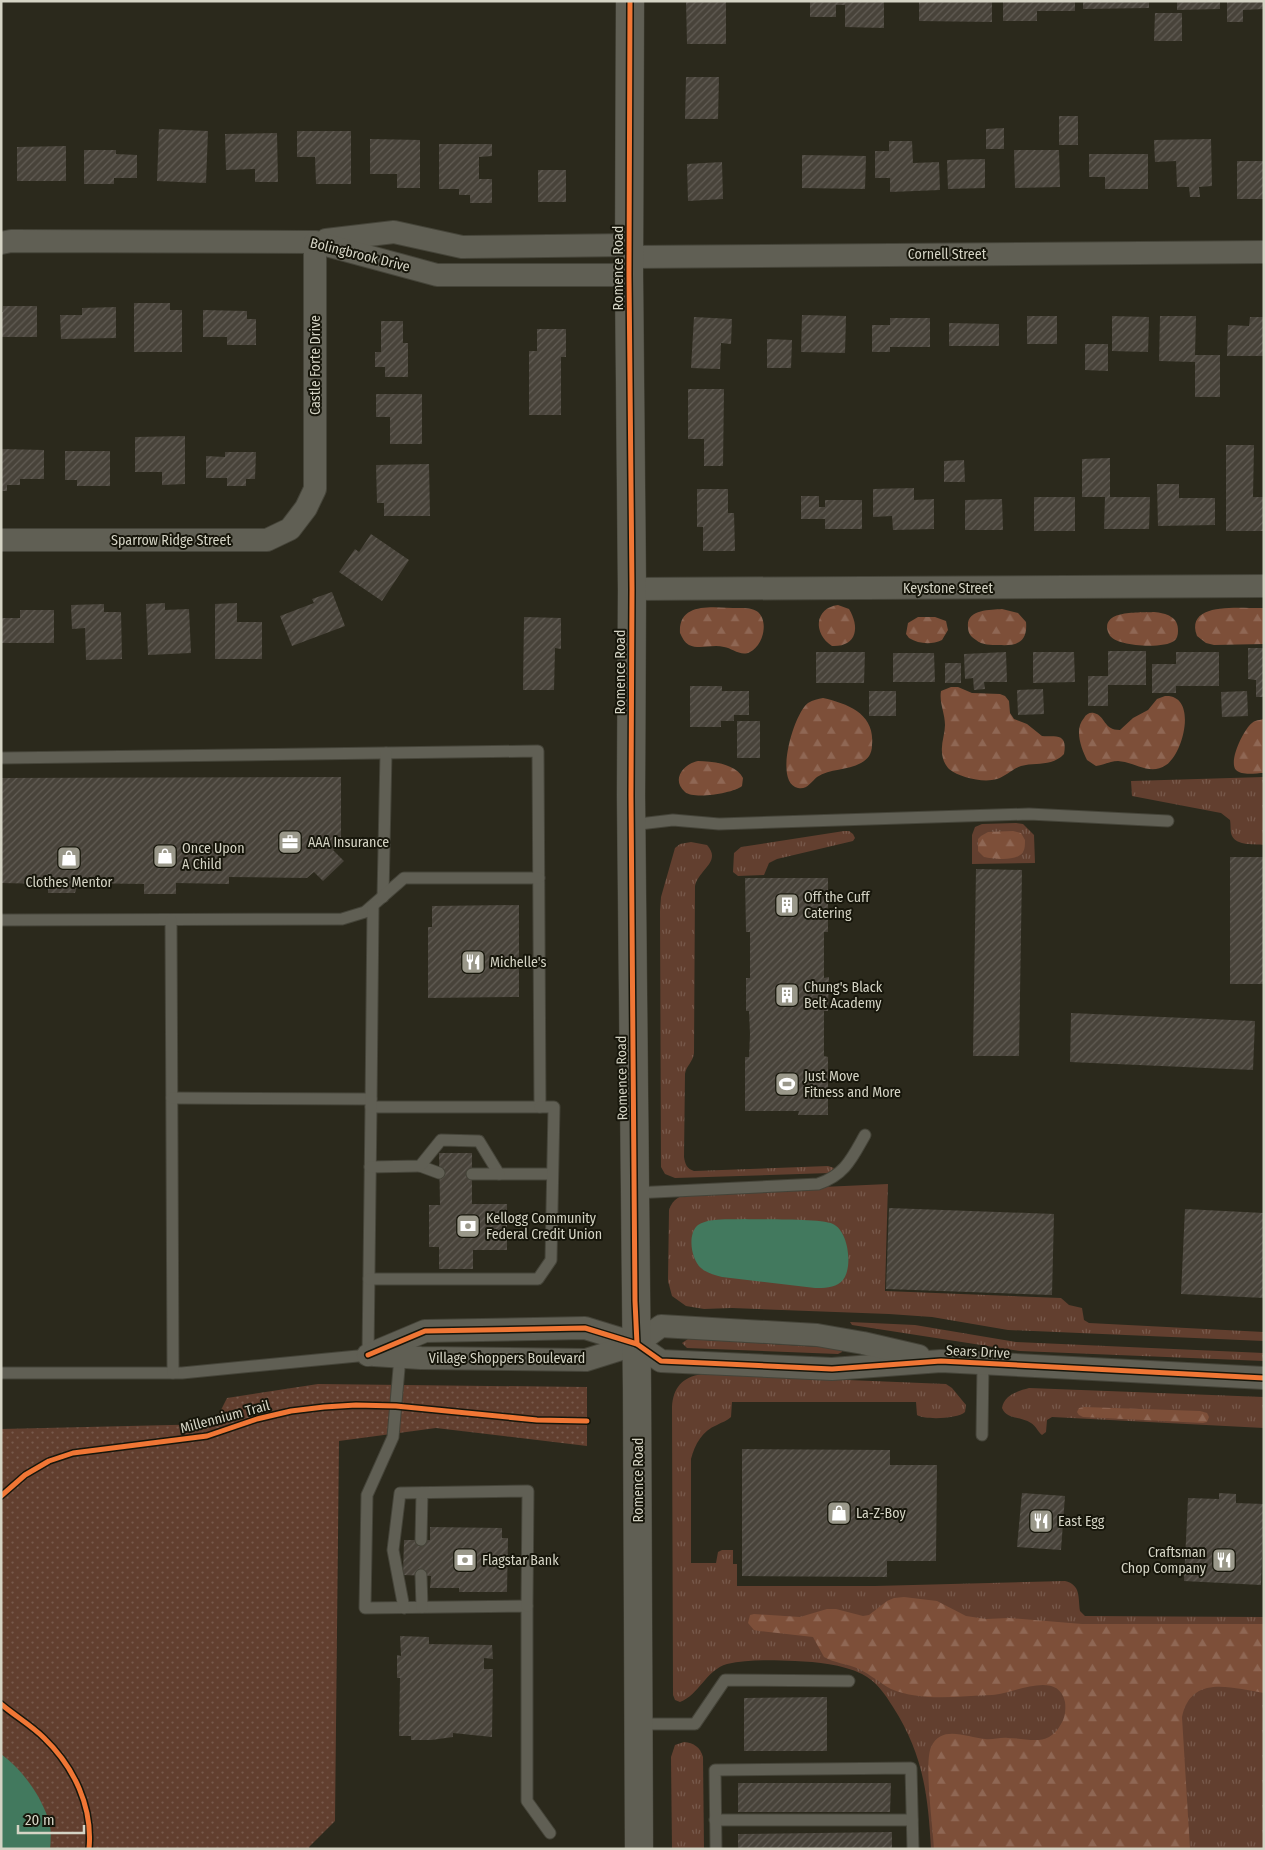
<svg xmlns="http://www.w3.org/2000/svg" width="1265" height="1850" font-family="'Fira Sans Condensed',sans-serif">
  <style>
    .grass { fill: url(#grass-tufts) }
    .forest { fill: url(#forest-firs) }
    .park { fill: url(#park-dots) }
    .water { fill: #42795e }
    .building { fill: url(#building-hatch) }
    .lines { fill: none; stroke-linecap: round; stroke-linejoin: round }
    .service-casing { stroke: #454439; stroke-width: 13 }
    .minor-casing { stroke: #454439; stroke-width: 24 }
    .tertiary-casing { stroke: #454439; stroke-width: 29 }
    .service { stroke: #605f54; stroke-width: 11 }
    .minor { stroke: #605f54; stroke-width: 22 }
    .tertiary { stroke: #605f54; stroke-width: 28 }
    .cycleway-casing { stroke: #17160b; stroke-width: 8 }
    .cycleway { stroke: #f07635; stroke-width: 5 }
    .labels { text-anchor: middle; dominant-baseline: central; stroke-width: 4; stroke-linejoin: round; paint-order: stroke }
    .street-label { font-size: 14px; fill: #d5d4c5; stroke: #17160b }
    .poi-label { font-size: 14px; fill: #d5d4c5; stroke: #17160b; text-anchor: start }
  </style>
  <defs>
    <pattern id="grass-tufts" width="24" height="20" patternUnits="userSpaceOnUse" patternTransform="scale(1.25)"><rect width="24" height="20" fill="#623f2f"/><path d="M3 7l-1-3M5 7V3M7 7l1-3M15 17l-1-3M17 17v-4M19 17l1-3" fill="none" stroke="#785a4c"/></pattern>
    <pattern id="forest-firs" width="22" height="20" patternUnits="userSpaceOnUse" patternTransform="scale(1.25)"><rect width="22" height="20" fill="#7d4f39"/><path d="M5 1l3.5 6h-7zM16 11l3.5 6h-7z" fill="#8f6754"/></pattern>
    <pattern id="park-dots" width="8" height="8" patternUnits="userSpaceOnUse" patternTransform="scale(1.25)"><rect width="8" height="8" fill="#623f2f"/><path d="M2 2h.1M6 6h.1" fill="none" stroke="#785a4c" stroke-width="1.8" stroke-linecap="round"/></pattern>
    <pattern id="building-hatch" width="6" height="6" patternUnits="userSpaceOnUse" patternTransform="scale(1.25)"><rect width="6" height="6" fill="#48433a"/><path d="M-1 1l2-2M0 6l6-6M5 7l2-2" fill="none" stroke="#625d55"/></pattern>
  </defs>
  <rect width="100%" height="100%" fill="#2b291c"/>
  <g class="grass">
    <path d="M1264 777V845C1255 844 1237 846 1232 836 1230 832 1231 825 1230 820L1221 813 1132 796 1131 781Z"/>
    <polygon points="1016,823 1023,824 1034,835 1035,863 972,864 972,835 975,827 982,824"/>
    <polygon points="844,831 849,831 853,834 855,838 853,841 777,859 769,863 764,875 738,876 733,872 734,853 741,847"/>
    <path d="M691 842 707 845C722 862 699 869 695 886L694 1053C693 1062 686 1066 685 1074L684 1157C685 1164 687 1169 694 1171L828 1166 834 1168 830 1173 675 1178 665 1174 661 1167 660 911 661 897 675 848 680 844Z"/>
    <path d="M888 1184 885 1291 1061 1298 1069 1305 1082 1308 1084 1320 1089 1323 1264 1332V1341L1008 1330 932 1317 889 1314 732 1308 704 1309 686 1306 672 1296 668 1281 669 1210C673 1198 680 1196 691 1193Z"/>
    <polygon points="850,1322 915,1325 1016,1342 1264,1353 1264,1361 1020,1351 852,1325"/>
    <polygon points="688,1339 838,1348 841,1349 842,1352 838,1354 687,1348 682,1343"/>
    <path d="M702 1374 946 1384 952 1388 966 1405 965 1412C958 1419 924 1420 917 1415L916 1402H732L731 1417C727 1421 722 1422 717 1425 702 1431 695 1444 691 1459V1563H716L718 1552 722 1550H733V1564H737V1586H875L1065 1581C1081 1585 1078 1597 1080 1611L1085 1616 1264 1617V1849H931C928 1794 923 1754 893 1707 885 1694 876 1681 862 1674 841 1664 818 1662 795 1661 773 1660 748 1659 727 1664 706 1670 699 1695 680 1702L675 1700 673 1695 672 1407C673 1388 682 1377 702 1374Z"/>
    <path d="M1029 1388 1264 1397V1428L1052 1417 1047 1420 1046 1432 1042 1435C1038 1432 1036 1426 1031 1423 1021 1416 1007 1420 1002 1408 1004 1395 1018 1391 1029 1388Z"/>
    <path d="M684 1742C694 1743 700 1747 703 1757L704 1849H672L671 1757 675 1745Z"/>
  </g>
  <g class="forest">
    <path d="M838 605 849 609C860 627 857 647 832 646 813 634 814 608 838 605Z"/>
    <path d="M739 608C745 608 753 608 758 612 769 622 763 646 750 652 741 657 732 648 724 647 712 644 700 650 689 645 684 642 682 637 680 633 678 600 716 608 739 608Z"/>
    <path d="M1264 608V644L1214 645 1206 643 1197 636C1184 600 1244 609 1264 608Z"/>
    <path d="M1002 609 1018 613 1026 622C1028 643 1016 646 999 645 991 645 982 645 976 640 971 637 968 633 968 627 966 609 990 610 1002 609Z"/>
    <path d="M1154 612C1166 613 1179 617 1178 631 1178 635 1177 639 1174 641 1164 649 1114 647 1109 634 1098 609 1141 613 1154 612Z"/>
    <path d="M918 617H935L946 621 948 630 942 640C931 645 919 644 909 638L906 634 908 623Z"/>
    <path d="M951 687H958L972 693 1000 694 1005 696 1009 701 1010 713 1014 719 1027 724 1042 736C1055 737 1068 732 1064 754 1052 767 1036 762 1021 766 1012 769 1006 776 997 779 984 783 960 778 949 769 945 765 942 758 942 752 941 743 945 734 945 725 945 713 939 703 941 691Z"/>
    <path d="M1165 696C1198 694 1184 754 1166 765 1150 776 1135 762 1118 761 1110 761 1104 765 1096 766L1087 760C1081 748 1074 729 1084 718 1086 714 1090 712 1094 713 1106 716 1103 730 1120 730L1133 718 1148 710 1157 699Z"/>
    <path d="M823 698C849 704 875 714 872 745 872 754 868 759 861 763 847 771 830 768 817 777 811 782 807 790 798 788 773 783 794 713 808 703 813 700 818 699 823 698Z"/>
    <path d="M1264 719V773C1256 773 1242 776 1236 770 1228 761 1244 729 1252 723 1255 720 1260 720 1264 719Z"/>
    <path d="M698 761C712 761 736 764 743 778L742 786C734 793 694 800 685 792 671 780 683 764 698 761Z"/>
    <path d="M988 832 1013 831 1021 833 1025 840C1025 844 1025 849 1023 852 1017 862 993 859 984 857L978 851V839L981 836Z"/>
    <polygon points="1084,1407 1200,1411 1207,1413 1209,1417 1207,1422 1203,1423 1083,1417 1079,1415 1077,1412 1079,1408"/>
    <path d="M904 1597 937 1601 966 1616 986 1619 1009 1618 1082 1624H1264V1693C1232 1688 1191 1674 1182 1717L1190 1849H934C933 1827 924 1764 931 1747 942 1724 967 1738 985 1739 993 1740 1000 1737 1008 1738 1029 1738 1048 1748 1061 1724 1065 1718 1066 1710 1065 1702 1058 1669 1013 1694 992 1695 959 1696 922 1702 891 1689 880 1683 871 1675 859 1669 848 1664 834 1663 824 1657L813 1637 759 1631 754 1630 748 1623 750 1615 754 1614 800 1617 827 1609H836L863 1616 869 1615 887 1601 894 1598Z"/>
  </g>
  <polygon class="park" points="318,1384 587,1387 587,1446 436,1428 339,1441 335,1821 309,1847 309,1849 1,1849 1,1429 214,1424 227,1398"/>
  <g class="water">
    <path d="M745 1219C762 1220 820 1218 833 1224 849 1231 854 1271 841 1282 834 1288 824 1288 815 1288L722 1277C715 1275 706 1273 701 1268 691 1259 687 1234 698 1225 710 1217 731 1220 745 1219Z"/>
    <path d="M1 1754C23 1770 43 1798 50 1825 51 1832 51 1841 50 1849H1Z"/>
  </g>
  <g class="building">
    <polygon points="686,1 726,1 726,44 687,44"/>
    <polygon points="810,1 884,1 884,28 845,27 845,5 836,5 836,17 810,17"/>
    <polygon points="919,1 992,1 992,22 919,21"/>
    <polygon points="1003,1 1075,1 1075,11 1037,11 1037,21 1003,21"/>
    <polygon points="1083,1 1149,1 1149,8 1083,9"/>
    <polygon points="1177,1 1220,1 1220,9 1177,10"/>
    <polygon points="1227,1 1264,1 1264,9 1243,10 1243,22 1227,22"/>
    <polygon points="1155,13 1182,13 1182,41 1154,41"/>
    <polygon points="686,77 719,77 718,119 685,119"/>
    <rect x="1059" y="116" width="19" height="29"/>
    <polygon points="1004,128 1004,149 986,149 986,129"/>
    <polygon points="159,129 208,131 206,183 157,181"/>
    <polygon points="297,131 351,131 351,184 316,184 315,157 297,157"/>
    <polygon points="277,133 278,182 255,182 255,169 226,170 225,134"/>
    <polygon points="370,139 420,140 420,188 397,188 397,174 370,174"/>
    <polygon points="1211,139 1212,186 1199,187 1200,197 1190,197 1189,187 1177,187 1176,161 1155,162 1154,140"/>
    <polygon points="889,141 912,141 913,163 939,162 940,190 890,192 890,178 875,178 875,151 889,151"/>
    <polygon points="439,144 492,144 492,156 479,157 479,179 492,179 492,203 470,203 470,195 459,195 459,189 439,189"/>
    <polygon points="66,146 66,181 17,181 17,147"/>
    <polygon points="84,150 116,150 116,154 137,155 137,178 114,178 114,184 84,184"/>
    <polygon points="1014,150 1059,150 1060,187 1015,188"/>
    <polygon points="1089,154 1148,154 1148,189 1105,189 1105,177 1089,177"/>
    <polygon points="802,155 866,156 865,189 802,188"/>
    <polygon points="985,159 985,188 948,189 947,160"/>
    <rect x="1237" y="161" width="27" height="38"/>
    <polygon points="722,162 723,199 688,201 687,164"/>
    <rect x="538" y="170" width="28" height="32"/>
    <polygon points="134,303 170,303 170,310 182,310 182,352 134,352"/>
    <polygon points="3,306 37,306 37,337 1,337 1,312 3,312"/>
    <polygon points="116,307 116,338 61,339 60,315 82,315 82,308"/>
    <polygon points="203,310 247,311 247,319 256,319 256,345 227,345 227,337 203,337"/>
    <polygon points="802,315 846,316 845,353 801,352"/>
    <rect x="1027" y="316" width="30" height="28"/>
    <polygon points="1112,316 1149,317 1148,352 1112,351"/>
    <polygon points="1160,316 1196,316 1195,355 1220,355 1220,397 1195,397 1195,362 1159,361"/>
    <polygon points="694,317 732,319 731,344 721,343 720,369 691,368"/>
    <polygon points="1250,317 1264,317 1264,356 1227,356 1228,325 1249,326"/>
    <polygon points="890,318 930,318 930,347 890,347 890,352 872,352 872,325 890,325"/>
    <polygon points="381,321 403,321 403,343 408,343 408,377 385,377 385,367 375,367 375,352 381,352"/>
    <polygon points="949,323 999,324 999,346 949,346"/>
    <polygon points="537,329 566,329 566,357 561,357 561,415 529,415 529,351 537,351"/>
    <polygon points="767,339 792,340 791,368 767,368"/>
    <polygon points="1085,344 1108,344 1108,371 1085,370"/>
    <polygon points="688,389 724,389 723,466 704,466 704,439 688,439"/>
    <polygon points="376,394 422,394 422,444 390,444 390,417 376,417"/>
    <polygon points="185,436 185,484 162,485 162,472 135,472 135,437"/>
    <polygon points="1226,445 1254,445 1253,497 1264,497 1264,531 1226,531"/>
    <polygon points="1,449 44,450 44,479 20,479 20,485 7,485 7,491 1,491"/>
    <polygon points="65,451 110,451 110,486 77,486 77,480 65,480"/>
    <polygon points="225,452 256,452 255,479 246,479 246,486 227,486 227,478 206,478 206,456 225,457"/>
    <polygon points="1110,458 1110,497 1150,497 1149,529 1104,529 1105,497 1082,497 1082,459"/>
    <polygon points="964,460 965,482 944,482 944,461"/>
    <polygon points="429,464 430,516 384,516 384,503 377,503 376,465"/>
    <polygon points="1157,484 1179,484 1179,498 1215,498 1215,525 1158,526"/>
    <polygon points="914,488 914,500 934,499 934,529 893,530 892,516 873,517 873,489"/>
    <polygon points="697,489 728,489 728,513 734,513 735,551 703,551 703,527 697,527"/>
    <polygon points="801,496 819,496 819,507 825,507 825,500 862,500 862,529 825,529 825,519 801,519"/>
    <rect x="1034" y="497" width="41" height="34"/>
    <polygon points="1002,499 1003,530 965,530 965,500"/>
    <polygon points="371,534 409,560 382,601 339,572 355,549 359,552"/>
    <polygon points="332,592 345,626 292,646 280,616 314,603 312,599"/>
    <polygon points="165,603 165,610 189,609 191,653 148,655 146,604"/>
    <polygon points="237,603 237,622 262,622 262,659 215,659 215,604"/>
    <polygon points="104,604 104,612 121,612 122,659 86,660 85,628 72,629 71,605"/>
    <polygon points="20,610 54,610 54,643 1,643 1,618 20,618"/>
    <polygon points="524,617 561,618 561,649 555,648 554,690 523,690"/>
    <polygon points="1248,648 1264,648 1264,697 1256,697 1256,680 1248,679"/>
    <polygon points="1108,651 1146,651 1146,685 1108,685 1108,706 1088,706 1088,676 1108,676"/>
    <polygon points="816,652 865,652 864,683 816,683"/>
    <polygon points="1006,652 1007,682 984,682 985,689 974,690 973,678 965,679 964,654"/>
    <polygon points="1033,652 1074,652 1075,682 1033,683"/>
    <polygon points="1176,652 1219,652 1219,686 1176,686 1176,693 1152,693 1152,664 1176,664"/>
    <polygon points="893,653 934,653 935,682 893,682"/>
    <rect x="945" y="663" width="16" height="20"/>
    <polygon points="690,686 722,686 722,691 749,691 749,715 734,715 734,721 721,721 721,727 690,727"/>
    <polygon points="1043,689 1044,714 1018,715 1017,690"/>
    <rect x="869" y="691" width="27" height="25"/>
    <polygon points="1247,691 1248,716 1222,717 1221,692"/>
    <rect x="737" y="721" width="23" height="37"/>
    <polygon points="341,777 341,846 333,850 344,861 323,881 314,872 307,878 229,877 229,884 176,883 176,894 144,894 144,884 78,883 75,893 48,893 48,884 1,883 1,778"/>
    <rect x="1230" y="857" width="34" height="127"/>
    <polygon points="976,869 1022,870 1019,1056 973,1056"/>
    <polygon points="745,878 828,878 828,932 824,932 824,978 829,977 828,1011 824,1011 824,1056 828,1057 828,1115 798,1115 799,1111 745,1111 745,1057 749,1057 750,1034 749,1011 746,1011 746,978 750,978 750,932 746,932"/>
    <polygon points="519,905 519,997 428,998 428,927 432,927 432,906"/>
    <polygon points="1071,1013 1255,1021 1253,1070 1070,1062"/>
    <polygon points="439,1153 472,1153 472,1204 507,1204 507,1250 473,1250 473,1269 439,1269 439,1247 429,1247 429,1205 440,1205"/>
    <polygon points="889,1208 1054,1214 1052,1295 886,1289"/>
    <polygon points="1185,1209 1264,1213 1264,1298 1181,1294"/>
    <polygon points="742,1449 890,1450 890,1465 937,1465 936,1561 887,1561 887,1577 742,1576"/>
    <polygon points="1022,1493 1065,1496 1061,1550 1017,1547"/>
    <polygon points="1219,1493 1236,1494 1236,1503 1264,1504 1261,1585 1184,1581 1188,1498 1219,1499"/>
    <polygon points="430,1527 502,1528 502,1538 508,1538 507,1592 459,1592 459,1588 430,1588 431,1576 403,1575 404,1540 430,1540"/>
    <polygon points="400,1636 429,1637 429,1644 492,1645 493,1659 484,1658 484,1669 493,1669 492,1737 453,1733 453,1737 431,1740 411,1740 411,1736 399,1736 400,1678 397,1678 397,1655 401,1656"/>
    <polygon points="827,1697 827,1751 744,1751 744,1698"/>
    <polygon points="738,1783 891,1783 890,1812 738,1812"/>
    <polygon points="892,1832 892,1849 738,1849 738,1834"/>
  </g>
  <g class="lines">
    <g class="service-casing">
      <g id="service">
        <polyline points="1,758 538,751 540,1107 371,1107 368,1355 182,1373 1,1373"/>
        <polyline points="631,825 673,820 719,824 1029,814 1168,821"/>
        <polyline points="383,897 386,753"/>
        <polyline points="1,920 342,919 365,912 404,878 539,878"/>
        <polyline points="171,920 173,1373"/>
        <polyline points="172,1098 371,1099"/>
        <polyline points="371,1107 373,906"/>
        <polyline points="420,1166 439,1173"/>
        <polyline points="370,1167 420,1166 441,1140 479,1141 499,1174 552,1174"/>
        <polyline points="472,1174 499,1174"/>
        <path d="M634 1193 818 1184C845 1175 852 1158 865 1135"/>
        <polyline points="369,1279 538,1279 551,1260 554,1107 540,1107"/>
        <polyline points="400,1357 393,1437 367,1495 365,1608 527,1606 527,1801 550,1833"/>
        <polyline points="982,1435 983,1363"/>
        <polyline points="421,1540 422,1493"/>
        <polyline points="421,1575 422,1607"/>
        <polyline points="404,1608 393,1550 400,1493 528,1491 527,1606"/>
        <polyline points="639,1724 695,1724 725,1680 849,1681"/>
        <polyline points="715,1820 912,1820"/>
        <polyline points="716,1849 715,1770 911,1768 913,1849"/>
      </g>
    </g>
    <g class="minor-casing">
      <g id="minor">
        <polyline points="326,240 394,232 462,247 629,245"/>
        <polyline points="1,243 11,241 315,242 437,275 629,275"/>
        <polyline points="629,257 1264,252"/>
        <polyline points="1,540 267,540 290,529 306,508 315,489 315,242"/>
        <polyline points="632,589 1264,586"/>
        <polyline points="368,1355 425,1331 585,1328 637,1344 661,1361 832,1369 941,1361 1264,1378"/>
        <polyline points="374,1355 421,1358 586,1360 637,1344 661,1326 817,1335 863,1343 919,1356"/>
      </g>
    </g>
    <g class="tertiary-casing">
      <polyline id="tertiary" points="630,1 629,275 632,589 631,796 637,1388 639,1849"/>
    </g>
    <use href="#service" class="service"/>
    <use href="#minor" class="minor"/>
    <use href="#tertiary" class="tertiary"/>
    <g class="cycleway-casing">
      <g id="cycleway">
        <polyline points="630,1 629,275 632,589 631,796 635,1301 637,1344"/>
        <polyline points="368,1355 425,1331 585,1328 637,1344 661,1361 832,1369 941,1361 1264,1378"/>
        <polyline points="1,1496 25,1475 49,1461 73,1453 207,1436 257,1419 291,1411 324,1407 356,1405 396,1406 537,1420 587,1421"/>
        <path d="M1 1704C15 1716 31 1725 44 1738 74 1767 93 1807 89 1849"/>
      </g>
    </g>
    <use href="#cycleway" class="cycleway"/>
  </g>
  <defs>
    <g id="office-square" transform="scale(1.25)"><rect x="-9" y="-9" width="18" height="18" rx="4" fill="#9a988a" stroke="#17160b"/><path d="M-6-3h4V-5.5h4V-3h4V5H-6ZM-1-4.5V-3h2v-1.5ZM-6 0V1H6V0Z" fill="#fff"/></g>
    <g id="shop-square" transform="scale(1.25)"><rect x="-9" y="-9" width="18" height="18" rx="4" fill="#9a988a" stroke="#17160b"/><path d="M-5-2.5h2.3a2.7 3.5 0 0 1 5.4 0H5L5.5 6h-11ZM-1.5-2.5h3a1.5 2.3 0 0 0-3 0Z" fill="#fff"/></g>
    <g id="building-square" transform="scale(1.25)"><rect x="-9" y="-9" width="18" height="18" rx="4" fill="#9a988a" stroke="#17160b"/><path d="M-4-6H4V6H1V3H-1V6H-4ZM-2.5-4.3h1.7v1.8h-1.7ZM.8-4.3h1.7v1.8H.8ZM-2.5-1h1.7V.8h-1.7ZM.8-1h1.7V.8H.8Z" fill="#fff"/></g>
    <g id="restaurant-square" transform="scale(1.25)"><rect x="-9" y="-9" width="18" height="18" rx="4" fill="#9a988a" stroke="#17160b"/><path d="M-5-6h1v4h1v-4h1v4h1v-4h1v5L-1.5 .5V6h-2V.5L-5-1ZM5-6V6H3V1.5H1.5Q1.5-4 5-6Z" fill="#fff"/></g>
    <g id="stadium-square" transform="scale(1.25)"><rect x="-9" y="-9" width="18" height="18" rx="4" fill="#9a988a" stroke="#17160b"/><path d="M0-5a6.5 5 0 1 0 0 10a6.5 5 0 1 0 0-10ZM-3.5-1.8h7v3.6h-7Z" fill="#fff"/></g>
    <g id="bank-square" transform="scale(1.25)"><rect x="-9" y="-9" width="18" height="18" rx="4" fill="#9a988a" stroke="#17160b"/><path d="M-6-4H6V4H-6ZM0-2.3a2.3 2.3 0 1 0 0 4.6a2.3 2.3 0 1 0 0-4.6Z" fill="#fff"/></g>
  </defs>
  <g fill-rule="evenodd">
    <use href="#office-square" x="290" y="842"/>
    <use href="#shop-square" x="165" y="856"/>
    <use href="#shop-square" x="69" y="858"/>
    <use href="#building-square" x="787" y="905"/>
    <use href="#restaurant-square" x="473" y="962"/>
    <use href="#building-square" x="787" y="995"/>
    <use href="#stadium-square" x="787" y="1084"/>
    <use href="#bank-square" x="468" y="1226"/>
    <use href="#shop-square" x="839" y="1513"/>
    <use href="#restaurant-square" x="1041" y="1521"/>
    <use href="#bank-square" x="465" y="1560"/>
    <use href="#restaurant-square" x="1224" y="1560"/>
  </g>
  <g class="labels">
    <g class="street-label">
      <text x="947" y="254">Cornell Street</text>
      <text transform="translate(360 255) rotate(14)">Bolingbrook Drive</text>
      <text transform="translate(618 268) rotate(-90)">Romence Road</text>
      <text transform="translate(315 365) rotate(-90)">Castle Forte Drive</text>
      <text x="171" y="540">Sparrow Ridge Street</text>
      <text x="948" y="588">Keystone Street</text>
      <text transform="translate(620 672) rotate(-90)">Romence Road</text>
      <text transform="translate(622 1078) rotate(-91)">Romence Road</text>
      <text transform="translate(978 1352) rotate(3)">Sears Drive</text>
      <text x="507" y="1358">Village Shoppers Boulevard</text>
      <text transform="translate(225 1417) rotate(-15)">Millennium Trail</text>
      <text transform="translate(638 1480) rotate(-90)">Romence Road</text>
    </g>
    <g class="poi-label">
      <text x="308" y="842">AAA Insurance</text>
      <text x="182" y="848">Once Upon<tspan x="182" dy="16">A Child</tspan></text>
      <text x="69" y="882" text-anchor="middle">Clothes Mentor</text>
      <text x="804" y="897">Off the Cuff<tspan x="804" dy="16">Catering</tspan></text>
      <text x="490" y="962">Michelle's</text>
      <text x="804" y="987">Chung's Black<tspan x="804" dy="16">Belt Academy</tspan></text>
      <text x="804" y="1076">Just Move<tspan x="804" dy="16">Fitness and More</tspan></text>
      <text x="486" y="1218">Kellogg Community<tspan x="486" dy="16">Federal Credit Union</tspan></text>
      <text x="856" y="1513">La-Z-Boy</text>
      <text x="1058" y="1521">East Egg</text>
      <text x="1206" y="1552" text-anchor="end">Craftsman<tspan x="1206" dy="16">Chop Company</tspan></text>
      <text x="482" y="1560">Flagstar Bank</text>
    </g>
  </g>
  <rect width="1265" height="1850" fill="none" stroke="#d5d4c5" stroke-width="5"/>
  <path d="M18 1825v8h66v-8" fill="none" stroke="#d5d4c5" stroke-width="2.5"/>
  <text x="25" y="1825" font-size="15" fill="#d5d4c5" stroke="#17160b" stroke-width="4" paint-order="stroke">20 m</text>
</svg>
